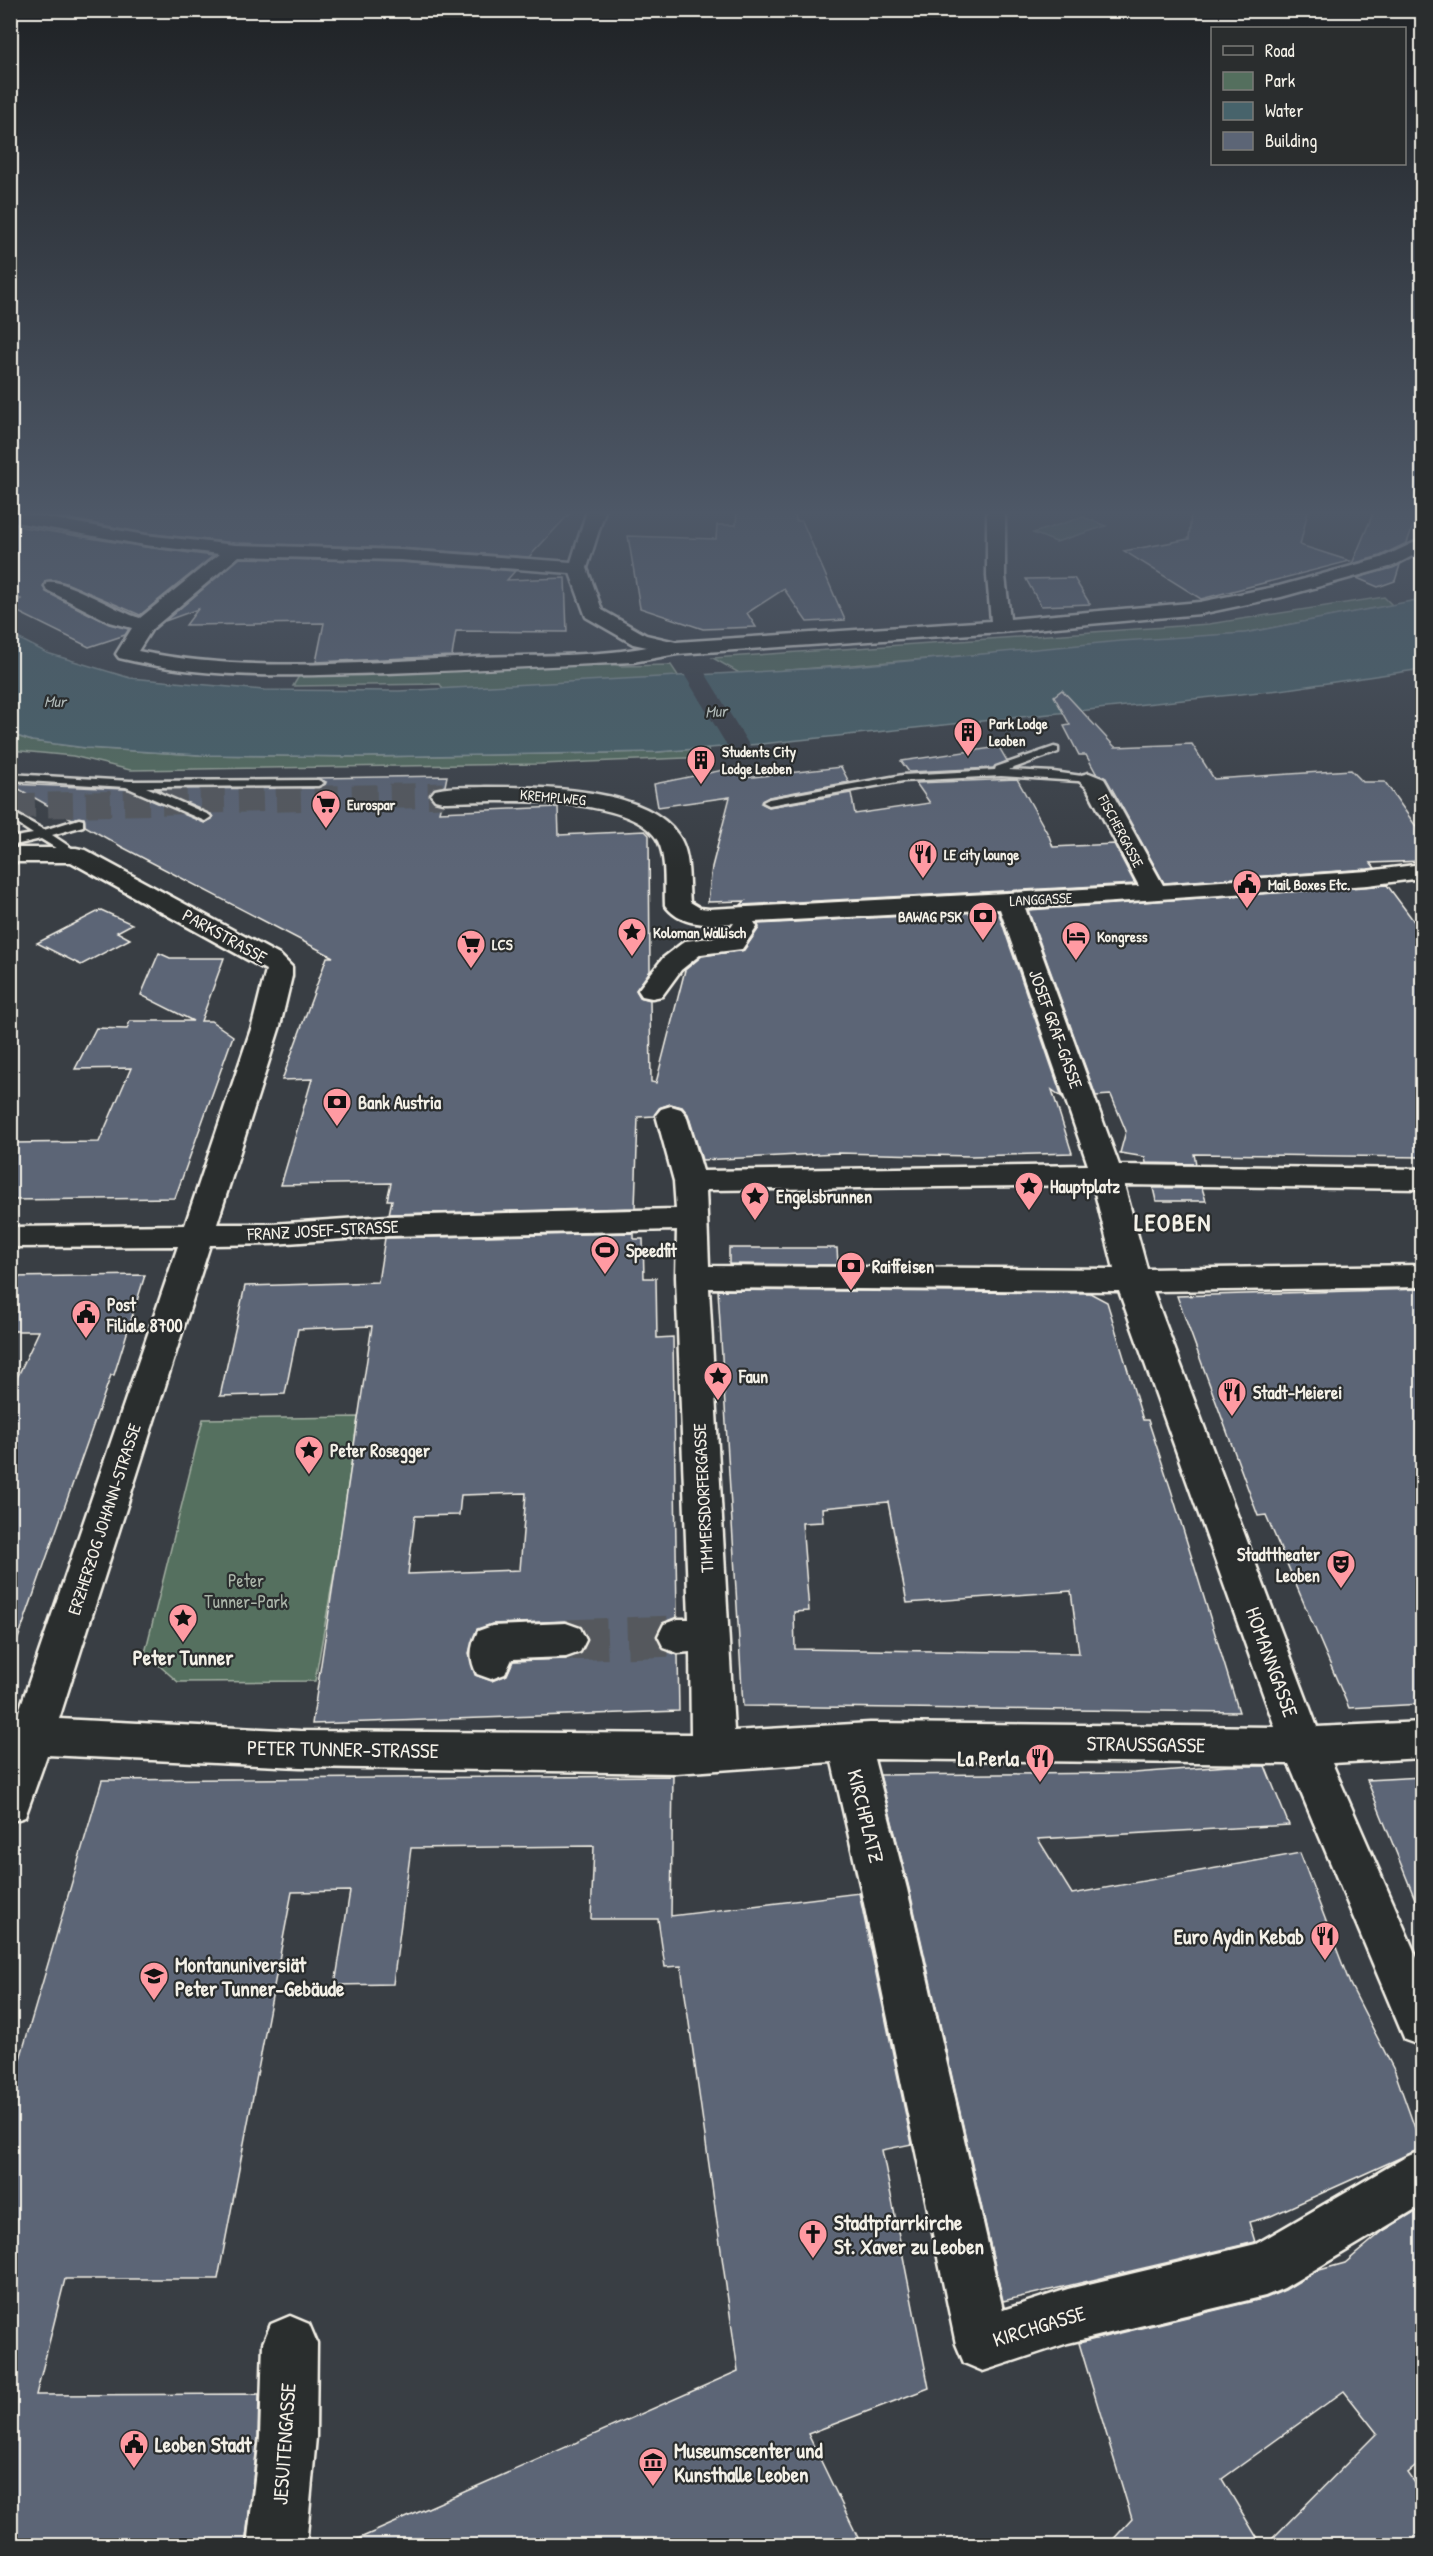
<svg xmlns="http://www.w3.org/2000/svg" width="1433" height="2556" font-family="'Patrick Hand',sans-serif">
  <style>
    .green { fill: #546f5e; stroke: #a4b0a3; stroke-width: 1.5 }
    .water { fill: #47636b; stroke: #8c9c9d; stroke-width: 1.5 }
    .pier { fill: #393e44 }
    .building { fill: #5c6576; stroke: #f4f1e8; stroke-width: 1.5; fill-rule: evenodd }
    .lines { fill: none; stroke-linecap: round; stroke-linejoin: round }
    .street-tunnel-far1 { stroke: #55595d; stroke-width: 25; stroke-dasharray: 25 13; stroke-linecap: butt }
    .street-tunnel { stroke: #55595d; stroke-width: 41; stroke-dasharray: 41 20; stroke-linecap: butt }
    .lane-casing { stroke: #f4f1e8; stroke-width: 5 }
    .street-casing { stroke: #f4f1e8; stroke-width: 5 }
    .lane { fill: #2a2d2e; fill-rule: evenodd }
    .street { fill: #2a2d2e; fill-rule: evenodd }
    .labels { text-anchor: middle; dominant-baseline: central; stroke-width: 4.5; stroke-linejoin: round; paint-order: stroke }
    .far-poi-label { font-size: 15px; font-weight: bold; fill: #f4f1e8; stroke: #2a2d2e; text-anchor: start }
    .far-street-label { font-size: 15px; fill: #f4f1e8; stroke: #2a2d2e }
    .far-water-label { font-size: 16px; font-style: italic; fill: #afb8b6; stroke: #2a2d2e }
    .street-label { font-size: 18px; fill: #f4f1e8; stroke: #2a2d2e }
    .poi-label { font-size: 18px; font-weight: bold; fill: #f4f1e8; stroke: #2a2d2e; text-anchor: start }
    .park-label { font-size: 18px; fill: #acb6aa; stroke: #2a2d2e }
    .near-poi-label { font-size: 21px; font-weight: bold; fill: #f4f1e8; stroke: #2a2d2e; text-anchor: start }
    .near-street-label { font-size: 21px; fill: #f4f1e8; stroke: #2a2d2e }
    .district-label { font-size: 24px; font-weight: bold; letter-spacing: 1.5px; fill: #f4f1e8; stroke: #2a2d2e }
  </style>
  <rect width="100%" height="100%" fill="#393e44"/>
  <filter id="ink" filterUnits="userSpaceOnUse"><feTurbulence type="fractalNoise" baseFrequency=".0167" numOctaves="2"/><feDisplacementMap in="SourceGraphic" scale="12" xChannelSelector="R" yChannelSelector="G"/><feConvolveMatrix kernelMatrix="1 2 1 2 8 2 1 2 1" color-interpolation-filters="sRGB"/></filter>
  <g filter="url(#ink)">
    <g class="green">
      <polygon points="1083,517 1106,526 1056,542 1033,533"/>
      <polygon points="1384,597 1392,605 1245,633 741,674 713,658 1209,624"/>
      <polygon points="614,664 620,666 671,665 679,677 443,689 440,684 293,686 299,676"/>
      <polygon points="10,734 32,741 86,748 200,755 364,757 657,752 708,748 709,757 541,764 130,770 73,756 11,750"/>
      <polygon points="358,1417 341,1534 315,1681 178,1682 145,1653 203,1419"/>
    </g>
    <polygon class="water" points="1422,599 1422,669 1280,690 761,744 657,752 364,757 200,755 86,748 32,741 11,734 10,634 47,653 130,678 264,690 399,691 843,667 1121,641 1245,633"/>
    <polygon class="pier" points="705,673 751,748 729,749 684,674"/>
    <g class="building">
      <polygon points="69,511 572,511 529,557 400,548 235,543 145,533 59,517"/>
      <polygon points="737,511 795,511 796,521 802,521 845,620 807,622 784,589 747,613 756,627 703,629 640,608 628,536 716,539 717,525 736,525"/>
      <polygon points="1191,511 1308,511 1300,545 1350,561 1201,599 1124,551 1189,539"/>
      <polygon points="1374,511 1418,511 1407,543 1380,556 1352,564"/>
      <polygon points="10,525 145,547 213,556 140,615 66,583 55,580 45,581 43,587 46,592 109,624 129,629 125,635 89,647 10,608 10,606 21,599 10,593"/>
      <polygon points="240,558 400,562 515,571 507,580 565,578 567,632 456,631 452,656 316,662 324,623 186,625 198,609 165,621"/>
      <polygon points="1400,565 1395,581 1378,587 1357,578"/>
      <polygon points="1074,578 1090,604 1041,606 1026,579"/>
      <polygon points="1062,690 1115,747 1192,744 1214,779 1351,770 1363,782 1385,782 1422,835 1422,861 1371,863 1375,868 1368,869 1164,883 1106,778 1096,773 1086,755 1079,755 1064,726 1070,725 1054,696"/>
      <polygon points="999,747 1007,761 993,768 909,772 901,761"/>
      <polygon points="738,767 744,778 841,767 849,782 769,797 761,803 769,807 851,793 855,814 930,803 916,783 1017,779 1049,836 1053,847 1114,844 1135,884 741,905 745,901 708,902 712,867 730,797 658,807 654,784"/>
      <polygon points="447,776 445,786 435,788 429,795 433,801 441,804 439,812 558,807 559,835 645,831 649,835 650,971 636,990 640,997 650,1000 651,1082 656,1083 685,970 702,956 744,950 759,928 758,924 998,911 1062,1097 1052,1090 1072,1153 971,1156 837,1153 702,1160 688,1114 682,1107 670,1104 659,1108 654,1116 638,1117 635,1208 389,1214 392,1200 387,1200 391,1183 281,1185 312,1079 282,1080 327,957 333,957 122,847 85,826 84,818 72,819 10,784 125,789 204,823 212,819 211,813 156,789 318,788 326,782 316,778"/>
      <polygon points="1387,885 1422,932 1422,1157 1194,1154 1196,1164 1146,1163 1145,1157 1120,1153 1126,1131 1111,1095 1096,1096 1028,910"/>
      <polygon points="101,910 132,924 117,932 130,939 81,965 37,943"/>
      <polygon points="159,953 170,958 224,958 201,1021 211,1021 233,1036 175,1198 10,1200 10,1143 99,1142 131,1068 75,1069 96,1028 127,1029 130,1021 193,1021 141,995"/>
      <polygon points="1153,1188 1202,1188 1206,1201 1156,1201"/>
      <path d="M634 1233V1239H643L644 1278H656L657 1338 673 1337 677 1617 662 1623 656 1637 663 1650 678 1655 679 1711 312 1724 372 1326 298 1329 285 1394 220 1396 245 1286 378 1282 385 1238ZM526 1493 520 1570 408 1574 415 1516 459 1515 461 1495ZM567 1621 581 1626 588 1639 581 1654 566 1659 513 1661 507 1675 492 1681 475 1675 469 1653 477 1629 492 1624Z"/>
      <polygon points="729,1248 837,1248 838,1265 729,1264"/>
      <polygon points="145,1275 114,1375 111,1375 14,1650 10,1649 10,1393 39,1331 10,1331 10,1277"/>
      <polygon points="1422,1289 1422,1704 1349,1708 1266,1515 1258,1516 1177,1296"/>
      <path d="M718 1290 1090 1293 1107 1302 1143 1420H1148L1171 1490 1239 1712 743 1706ZM888 1502 907 1603 1071 1591 1079 1653 795 1649 794 1612 809 1611 802 1523 823 1522 822 1508Z"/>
      <polygon points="1228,1766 1265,1766 1289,1825 1038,1839 1072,1894 1300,1853 1350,1984 1395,2072 1422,2148 1271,2216 1249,2222 1255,2242 1003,2301 909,1888 880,1775 1134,1773"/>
      <polygon points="673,1776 671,1916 859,1893 912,2144 882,2150 929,2388 808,2434 862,2546 342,2546 738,2371 681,1966 665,1967 658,1919 591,1919 594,1846 411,1848 393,1984 335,1985 350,1891 292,1892 218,2279 65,2279 36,2395 259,2394 258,2437 245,2546 10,2546 10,2093 102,1780"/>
      <polygon points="1422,1777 1422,1914 1421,1914 1367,1780"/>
      <polygon points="1422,2207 1422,2461 1408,2473 1422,2493 1422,2546 1265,2546 1377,2433 1344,2391 1222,2479 1262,2546 1107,2546 1132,2519 1079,2343 1266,2298 1285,2290 1316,2271 1345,2263 1383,2231"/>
    </g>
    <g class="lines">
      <polyline class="street-tunnel-far1" points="10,806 443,795"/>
      <polyline class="street-tunnel" points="566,1640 678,1636"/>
      <g class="lane-casing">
        <g id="lane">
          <polygon points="1054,747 1058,748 1058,752 1008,770 1053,772 1089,777 1093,778 1093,782 1001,776 903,781 769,805 763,802 769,799 903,775 995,770 996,767"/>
          <polygon points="10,774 130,781 318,780 324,783 318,786 146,787 209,815 211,817 205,821 126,787 10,780"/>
          <polygon points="10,811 44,830 79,819 83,820 83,826 52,835 82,855 76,859 72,858 41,839 10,846 10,838 33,834 10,819"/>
        </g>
      </g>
      <g class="street-casing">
        <g id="street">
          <path d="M10 511 145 535 235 545 400 550 571 562 587 511H605L587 568 602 610 646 635 676 642 991 621 987 576V511H1005V576L1010 619 1200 602 1279 586 1381 558 1422 539V551L1393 566 1281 597 1200 614 1001 632 677 654 633 662C551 666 469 670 387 673 297 676 207 680 119 658L116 654 132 628 110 622 47 590 45 586 47 582C64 578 118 612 140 618L219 554 145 545 10 521ZM239 556 400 560 570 573 586 617 633 644 647 647C596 657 532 655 479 657 366 662 249 674 138 651L152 629Z"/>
          <path d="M1089 773 1104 779 1107 784 1163 885 1368 871 1422 864V878L1368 885 1025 908 1119 1165 1422 1169V1189L1124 1185 1147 1269 1422 1265V1287L1153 1291 1317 1727 1422 1722V1758L1332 1763 1422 1969V2046L1405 2040 1289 1764 874 1759 907 1889 1003 2310 1068 2289 1256 2244 1404 2158 1422 2150V2205L1284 2288 1265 2296 1068 2343 983 2371 964 2363 956 2344 861 1889 832 1762 676 1773 300 1767 47 1755 25 1817 10 1822V1717H17L178 1246 10 1247V1227L185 1225 252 1026 266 970 71 862H10V848H76L85 850 281 956 292 967V976L280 1026 217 1224H272L388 1216 676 1209 674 1181 656 1115 661 1109 671 1106 681 1109 686 1115 703 1171 1088 1165 1000 909 754 922 757 927 742 949 701 954 681 970 662 996 652 998 642 996 638 990 663 958 685 941 725 936 734 923C710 925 680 927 665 905 664 886 667 859 658 841 632 793 491 801 443 802L435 800 431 795 435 790C451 786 468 788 485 787 538 787 646 786 678 835 691 853 688 881 690 902L700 908 709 909 1139 886 1087 788 1078 780 1081 775ZM1093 1185 1114 1269 709 1266 706 1190ZM677 1230 676 1277 689 1619H678L664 1624 658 1636 664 1648 678 1653 690 1652 691 1734 300 1731 59 1719 210 1245 272 1244 388 1236ZM709 1288 1119 1291 1275 1727 870 1723 734 1731Z"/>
          <path d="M566 1623 580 1628 586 1640 580 1652 566 1657 512 1659 505 1674 491 1679 477 1674C469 1659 470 1647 478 1631L492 1626Z"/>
          <polygon points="290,2316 309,2324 317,2343 316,2437 306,2546 247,2546 260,2437 263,2343 271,2324"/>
        </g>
      </g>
      <use href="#lane" class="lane"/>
      <use href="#street" class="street"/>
    </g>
  </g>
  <linearGradient id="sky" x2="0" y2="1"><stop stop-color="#1f2225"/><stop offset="0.59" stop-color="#4e5867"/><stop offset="1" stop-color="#4e5867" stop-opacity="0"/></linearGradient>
  <rect width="1433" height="869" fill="url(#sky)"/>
  <defs>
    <g id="building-pin" transform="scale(1.5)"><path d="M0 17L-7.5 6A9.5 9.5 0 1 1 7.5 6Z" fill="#ff9aa2" stroke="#2a2d2e"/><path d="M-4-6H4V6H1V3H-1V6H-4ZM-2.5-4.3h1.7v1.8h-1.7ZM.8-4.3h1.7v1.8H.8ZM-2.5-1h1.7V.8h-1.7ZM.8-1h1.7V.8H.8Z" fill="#111"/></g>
    <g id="supermarket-pin" transform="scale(1.5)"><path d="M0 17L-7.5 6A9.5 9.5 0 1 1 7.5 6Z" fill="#ff9aa2" stroke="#2a2d2e"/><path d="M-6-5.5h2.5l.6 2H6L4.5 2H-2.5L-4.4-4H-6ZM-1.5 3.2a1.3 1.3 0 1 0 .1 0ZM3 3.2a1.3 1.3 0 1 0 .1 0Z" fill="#111"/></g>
    <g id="restaurant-pin" transform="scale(1.5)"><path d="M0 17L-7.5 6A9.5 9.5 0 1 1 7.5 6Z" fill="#ff9aa2" stroke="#2a2d2e"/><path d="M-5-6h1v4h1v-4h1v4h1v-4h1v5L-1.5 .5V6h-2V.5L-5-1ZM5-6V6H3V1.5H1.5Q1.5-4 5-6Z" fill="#111"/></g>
    <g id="civic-pin" transform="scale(1.5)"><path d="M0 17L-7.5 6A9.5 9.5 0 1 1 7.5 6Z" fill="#ff9aa2" stroke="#2a2d2e"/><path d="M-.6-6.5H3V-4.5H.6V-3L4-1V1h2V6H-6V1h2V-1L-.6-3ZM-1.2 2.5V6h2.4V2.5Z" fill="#111"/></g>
    <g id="bank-pin" transform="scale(1.5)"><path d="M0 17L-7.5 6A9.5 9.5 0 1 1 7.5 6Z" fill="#ff9aa2" stroke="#2a2d2e"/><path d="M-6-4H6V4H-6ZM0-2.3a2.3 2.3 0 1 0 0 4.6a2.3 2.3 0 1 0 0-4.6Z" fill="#111"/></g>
    <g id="sight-pin" transform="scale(1.5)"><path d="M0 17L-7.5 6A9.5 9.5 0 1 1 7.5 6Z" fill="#ff9aa2" stroke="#2a2d2e"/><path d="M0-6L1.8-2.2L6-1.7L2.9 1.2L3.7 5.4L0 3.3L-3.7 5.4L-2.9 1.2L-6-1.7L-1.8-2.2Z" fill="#111"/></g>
    <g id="hotel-pin" transform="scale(1.5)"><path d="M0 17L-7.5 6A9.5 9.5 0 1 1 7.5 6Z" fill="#ff9aa2" stroke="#2a2d2e"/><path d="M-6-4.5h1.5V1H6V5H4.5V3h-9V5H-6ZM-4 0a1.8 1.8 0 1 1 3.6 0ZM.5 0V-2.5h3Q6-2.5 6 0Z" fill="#111"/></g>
    <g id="stadium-pin" transform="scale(1.5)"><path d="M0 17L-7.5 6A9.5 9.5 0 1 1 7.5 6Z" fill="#ff9aa2" stroke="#2a2d2e"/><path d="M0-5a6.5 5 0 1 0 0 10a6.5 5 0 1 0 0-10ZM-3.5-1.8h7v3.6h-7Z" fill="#111"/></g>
    <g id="theatre-pin" transform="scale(1.5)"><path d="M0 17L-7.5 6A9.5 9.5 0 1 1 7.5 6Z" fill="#ff9aa2" stroke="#2a2d2e"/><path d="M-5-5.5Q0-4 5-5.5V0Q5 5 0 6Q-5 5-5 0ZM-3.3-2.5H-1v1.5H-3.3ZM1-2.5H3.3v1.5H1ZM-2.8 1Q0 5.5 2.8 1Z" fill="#111"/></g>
    <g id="university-pin" transform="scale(1.5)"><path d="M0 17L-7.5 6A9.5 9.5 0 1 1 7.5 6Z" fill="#ff9aa2" stroke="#2a2d2e"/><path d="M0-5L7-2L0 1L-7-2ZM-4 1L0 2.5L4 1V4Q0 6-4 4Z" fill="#111"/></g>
    <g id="church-pin" transform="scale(1.5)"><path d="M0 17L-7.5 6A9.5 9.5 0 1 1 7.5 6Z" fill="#ff9aa2" stroke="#2a2d2e"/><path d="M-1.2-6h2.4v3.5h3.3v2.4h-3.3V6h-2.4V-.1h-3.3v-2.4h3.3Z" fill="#111"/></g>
    <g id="museum-pin" transform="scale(1.5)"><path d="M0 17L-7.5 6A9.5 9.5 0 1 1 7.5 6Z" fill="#ff9aa2" stroke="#2a2d2e"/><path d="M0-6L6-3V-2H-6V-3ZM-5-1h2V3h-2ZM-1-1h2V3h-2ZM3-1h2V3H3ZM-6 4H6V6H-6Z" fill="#111"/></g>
  </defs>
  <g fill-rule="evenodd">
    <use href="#building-pin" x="968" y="732"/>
    <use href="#building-pin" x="701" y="760"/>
    <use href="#supermarket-pin" x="326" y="804"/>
    <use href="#restaurant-pin" x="923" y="854"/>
    <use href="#civic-pin" x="1247" y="884"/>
    <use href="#bank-pin" x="983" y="916"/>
    <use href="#sight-pin" x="632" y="932"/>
    <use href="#hotel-pin" x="1076" y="936"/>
    <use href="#supermarket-pin" x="471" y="944"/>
    <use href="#bank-pin" x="337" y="1102"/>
    <use href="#sight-pin" x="1029" y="1186"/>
    <use href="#sight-pin" x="755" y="1196"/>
    <use href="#stadium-pin" x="605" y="1250"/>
    <use href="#bank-pin" x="851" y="1266"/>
    <use href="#civic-pin" x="86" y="1314"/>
    <use href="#sight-pin" x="718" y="1376"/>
    <use href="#restaurant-pin" x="1232" y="1392"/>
    <use href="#sight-pin" x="309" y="1450"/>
    <use href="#theatre-pin" x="1341" y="1564"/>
    <use href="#sight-pin" x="183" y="1618"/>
    <use href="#restaurant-pin" x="1040" y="1758"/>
    <use href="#restaurant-pin" x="1325" y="1936"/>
    <use href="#university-pin" x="154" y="1976"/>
    <use href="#church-pin" x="813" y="2234"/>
    <use href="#civic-pin" x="134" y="2444"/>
    <use href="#museum-pin" x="653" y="2462"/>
  </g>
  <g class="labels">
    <g class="far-poi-label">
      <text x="989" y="723">Park Lodge<tspan x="989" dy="17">Leoben</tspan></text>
      <text x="722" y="751">Students City<tspan x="722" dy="17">Lodge Leoben</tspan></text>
      <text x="347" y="804">Eurospar</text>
      <text x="944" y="854">LE city lounge</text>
      <text x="1268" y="884">Mail Boxes Etc.</text>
      <text x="962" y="916" text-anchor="end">BAWAG PSK</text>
      <text x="653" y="932">Koloman Wallisch</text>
      <text x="1097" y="936">Kongress</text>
      <text x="492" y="944">LCS</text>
    </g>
    <g class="far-street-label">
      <text transform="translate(553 797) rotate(5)">KREMPLWEG</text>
      <text transform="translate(1121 831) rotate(62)">FISCHERGASSE</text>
      <text transform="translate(1041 899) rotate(-3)">LANGGASSE</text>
    </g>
    <g class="far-water-label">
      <text x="55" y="701">Mur</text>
      <text transform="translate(716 711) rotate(-4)">Mur</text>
    </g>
    <g class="street-label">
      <text transform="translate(225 936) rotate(29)">PARKSTRASSE</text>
      <text transform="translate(1056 1029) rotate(70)">JOSEF GRAF-GASSE</text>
      <text transform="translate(323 1230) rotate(-3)">FRANZ JOSEF-STRASSE</text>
      <text transform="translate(703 1498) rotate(-93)">TIMMERSDORFERGASSE</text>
      <text transform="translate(104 1519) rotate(-72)">ERZHERZOG JOHANN-STRASSE</text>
    </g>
    <g class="poi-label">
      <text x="358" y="1102">Bank Austria</text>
      <text x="1050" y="1186">Hauptplatz</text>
      <text x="776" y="1196">Engelsbrunnen</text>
      <text x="626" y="1250">Speedfit</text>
      <text x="872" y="1266">Raiffeisen</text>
      <text x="107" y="1304">Post<tspan x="107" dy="21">Filiale 8700</tspan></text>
      <text x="739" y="1376">Faun</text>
      <text x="1253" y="1392">Stadt-Meierei</text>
      <text x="330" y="1450">Peter Rosegger</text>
      <text x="1320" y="1554" text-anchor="end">Stadttheater<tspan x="1320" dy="21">Leoben</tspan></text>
    </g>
    <g class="park-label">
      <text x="246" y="1580">Peter<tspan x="246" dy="21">Tunner-Park</tspan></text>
    </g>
    <g class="near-poi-label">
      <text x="183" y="1657" text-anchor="middle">Peter Tunner</text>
      <text x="1019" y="1758" text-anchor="end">La Perla</text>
      <text x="1304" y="1936" text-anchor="end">Euro Aydin Kebab</text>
      <text x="175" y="1964">Montanuniversiät<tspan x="175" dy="24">Peter Tunner-Gebäude</tspan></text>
      <text x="834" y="2222">Stadtpfarrkirche<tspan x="834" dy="24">St. Xaver zu Leoben</tspan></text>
      <text x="155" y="2444">Leoben Stadt</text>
      <text x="674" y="2450">Museumscenter und<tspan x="674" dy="24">Kunsthalle Leoben</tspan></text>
    </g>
    <g class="near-street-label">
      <text transform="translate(1272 1662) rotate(70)">HOMANNGASSE</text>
      <text transform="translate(1146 1744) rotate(1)">STRAUSSGASSE</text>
      <text transform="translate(343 1749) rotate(1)">PETER TUNNER-STRASSE</text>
      <text transform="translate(866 1816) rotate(76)">KIRCHPLATZ</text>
      <text transform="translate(1039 2326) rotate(-17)">KIRCHGASSE</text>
      <text transform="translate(284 2444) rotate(-86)">JESUITENGASSE</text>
    </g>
    <g class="district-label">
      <text x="1173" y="1222">LEOBEN</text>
    </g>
  </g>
  <rect width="1433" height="2556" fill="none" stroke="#2a2d2e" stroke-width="36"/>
  <rect x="18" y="18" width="1397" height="2520" fill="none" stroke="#f4f1e8" stroke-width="2" filter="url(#ink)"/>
  <rect x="1211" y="27" width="195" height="138" fill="#2a2d2e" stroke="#7b7b78" stroke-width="1.5"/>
  <rect x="1223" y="46" width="30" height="9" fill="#2a2d2e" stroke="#7b7b78" stroke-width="1.5"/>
  <text x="1265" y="57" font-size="18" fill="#f4f1e8">Road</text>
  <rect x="1223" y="72" width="30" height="18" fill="#546f5e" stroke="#7b7b78" stroke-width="1.5"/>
  <text x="1265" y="87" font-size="18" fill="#f4f1e8">Park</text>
  <rect x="1223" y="102" width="30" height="18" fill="#47636b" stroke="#7b7b78" stroke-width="1.5"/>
  <text x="1265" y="117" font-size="18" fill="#f4f1e8">Water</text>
  <rect x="1223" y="132" width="30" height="18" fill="#5c6576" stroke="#7b7b78" stroke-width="1.5"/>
  <text x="1265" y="147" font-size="18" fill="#f4f1e8">Building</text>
</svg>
